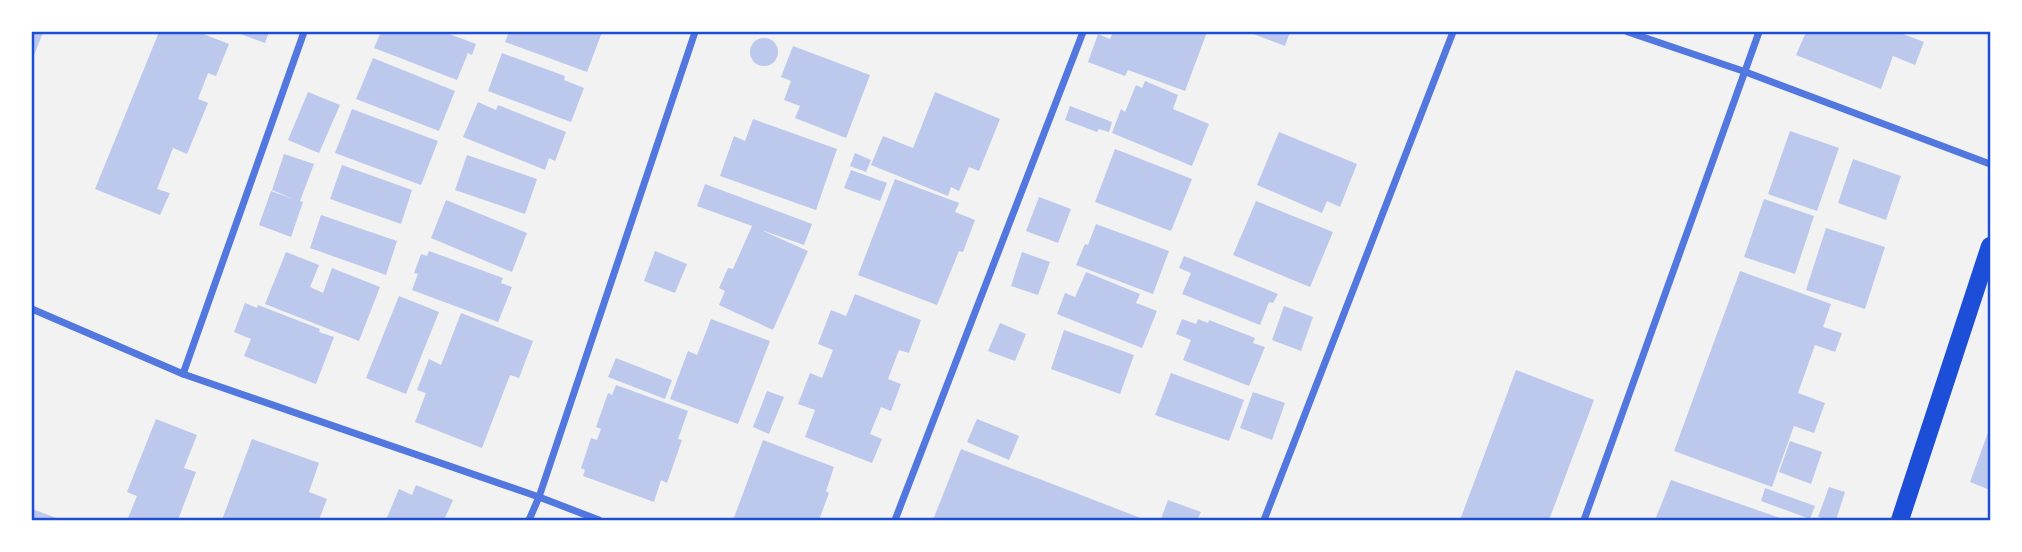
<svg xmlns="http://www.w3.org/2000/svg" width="2022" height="552" font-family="Literata,serif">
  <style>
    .building { fill: #bdc9ec }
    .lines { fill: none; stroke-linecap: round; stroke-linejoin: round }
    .minor { stroke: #5277de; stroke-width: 7 }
    .primary { stroke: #1d4ed8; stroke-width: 18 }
    .neatline { fill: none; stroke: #1d4ed8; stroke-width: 2.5 }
  </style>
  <rect width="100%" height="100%" fill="#f2f2f2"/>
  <g class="building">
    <polygon points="32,32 43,32 32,61"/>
    <polygon points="159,32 198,32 229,44 216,76 208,73 198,99 208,103 187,154 173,148 157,189 170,193 160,215 95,189"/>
    <polygon points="235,32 269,32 265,43"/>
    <polygon points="381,32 444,32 476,44 472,55 468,53 457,80 374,48"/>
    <polygon points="509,32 602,32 587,72 505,42"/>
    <polygon points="1113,32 1207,32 1185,91 1128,70 1125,76 1088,62 1098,34 1110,39"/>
    <polygon points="1248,32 1290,32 1285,46"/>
    <polygon points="1806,32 1904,32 1903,34 1924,42 1915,65 1893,56 1881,89 1796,55"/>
    <circle cx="764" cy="52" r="14"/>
    <polygon points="793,46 870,75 846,138 795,118 800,106 784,100 791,81 781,77"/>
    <polygon points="502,53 565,76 564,80 584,88 571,122 488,91"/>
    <polygon points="373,58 455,91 439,131 356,99"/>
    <polygon points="1145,81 1178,95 1173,109 1209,124 1192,166 1112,133 1121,109 1125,112 1136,85 1142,88"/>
    <polygon points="308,92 340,105 319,153 288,140"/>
    <polygon points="935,92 1000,119 979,171 969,167 959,191 951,187 948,196 871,165 883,136 913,148"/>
    <polygon points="478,102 496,110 498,105 566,132 555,161 549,158 545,170 463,137"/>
    <polygon points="1070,106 1112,122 1109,132 1099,129 1097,132 1065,120"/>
    <polygon points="352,109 438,141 421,185 335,153"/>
    <polygon points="753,119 837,149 816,210 720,176 734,136 745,141"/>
    <polygon points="1790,131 1839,148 1817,211 1768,194"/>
    <polygon points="1279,132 1357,164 1340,207 1327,201 1322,213 1257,185"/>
    <polygon points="1115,149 1192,179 1171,231 1095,202"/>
    <polygon points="855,153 871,160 866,172 850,166"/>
    <polygon points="284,154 314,164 300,201 303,202 291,237 259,225 271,191 293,199 272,190"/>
    <polygon points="467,155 537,179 525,214 455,190"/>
    <polygon points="1853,159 1901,176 1886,220 1838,203"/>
    <polygon points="342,165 412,190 401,224 330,199"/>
    <polygon points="851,170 887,183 880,201 844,188"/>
    <polygon points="895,179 959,203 955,212 975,220 963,252 959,251 937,305 858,275"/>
    <polygon points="705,184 812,224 804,245 761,230 808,251 773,330 719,305 725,291 719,288 728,268 733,269 752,226 697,206"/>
    <polygon points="1039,197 1071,209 1058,243 1026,231"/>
    <polygon points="1764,199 1814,216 1795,274 1744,257"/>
    <polygon points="446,200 527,233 512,272 431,238"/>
    <polygon points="1256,201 1333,232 1310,287 1233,255"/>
    <polygon points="321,215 397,241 386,275 310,248"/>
    <polygon points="1096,224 1169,251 1153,294 1076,265 1085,244 1088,245"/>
    <polygon points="1826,228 1885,247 1865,309 1806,290"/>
    <polygon points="429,251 503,278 501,283 512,287 498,322 412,290 418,274 414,273 421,254 427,256"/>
    <polygon points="655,251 687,264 675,293 644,281"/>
    <polygon points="286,252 319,265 310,287 323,293 332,268 380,287 359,341 265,304"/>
    <polygon points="1022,252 1050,262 1038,295 1011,286"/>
    <polygon points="1184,256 1278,294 1273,303 1269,302 1260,325 1182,294 1191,273 1179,268"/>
    <polygon points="1740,271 1831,304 1823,327 1842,333 1835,352 1815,345 1798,393 1825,403 1814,433 1794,426 1772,487 1674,451"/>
    <polygon points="1086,272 1140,294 1136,303 1157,311 1142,348 1057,314 1065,293 1075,297"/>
    <polygon points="855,294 921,320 909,353 899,350 888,379 901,384 891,411 881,407 870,434 882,439 872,463 805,437 815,410 798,404 810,373 822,378 833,350 818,344 831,310 846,316"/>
    <polygon points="399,296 439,312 406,394 366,378"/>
    <polygon points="245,303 257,308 258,305 320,329 319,332 334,337 316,384 244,356 251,339 234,332"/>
    <polygon points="1284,306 1313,317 1301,351 1272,340"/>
    <polygon points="461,313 533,341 519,378 510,375 482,448 415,422 426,393 417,390 429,359 441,365"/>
    <polygon points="711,319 770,341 738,424 670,399 688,351 697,355"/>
    <polygon points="1182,319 1196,324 1198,319 1208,323 1209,320 1255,338 1253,343 1265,347 1249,386 1183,360 1191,340 1176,334"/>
    <polygon points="1000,323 1026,334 1015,361 988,351"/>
    <polygon points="1064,330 1134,355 1120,394 1051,369"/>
    <polygon points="616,358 672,380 665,399 608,377"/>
    <polygon points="1516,370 1594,400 1549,520 1460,520"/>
    <polygon points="1171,373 1244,400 1229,441 1155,415"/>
    <polygon points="616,385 688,411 678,439 682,440 667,483 661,480 654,502 583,476 585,470 581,468 591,438 597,440 601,429 596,427 608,393 612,395"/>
    <polygon points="767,391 784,397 769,434 753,427"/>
    <polygon points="1253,392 1285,403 1272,440 1240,428"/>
    <polygon points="156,419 197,435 184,468 196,472 178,520 135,520 128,518 137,496 127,492"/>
    <polygon points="977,419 1019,436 1009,460 967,442"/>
    <polygon points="1990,427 1990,490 1970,482"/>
    <polygon points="252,439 319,463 309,492 327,499 319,520 222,520"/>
    <polygon points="763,440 834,467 826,491 829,493 819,520 733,520"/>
    <polygon points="1790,441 1822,452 1811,484 1779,472"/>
    <polygon points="961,449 1146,520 933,520"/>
    <polygon points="1671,480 1786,520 1655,520"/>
    <polygon points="416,485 453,500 444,520 386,520 399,489 412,495"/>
    <polygon points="1829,487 1845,492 1836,520 1828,520 1818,517"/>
    <polygon points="1765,488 1815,506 1810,519 1761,501"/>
    <polygon points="1168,500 1201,512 1197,520 1161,519"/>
    <polygon points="32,509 62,520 32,520"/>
  </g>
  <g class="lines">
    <g class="minor">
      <polyline points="1628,32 1743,71 1990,164"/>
      <polyline points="32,309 183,374 539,497 599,520"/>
      <polyline points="183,374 304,32"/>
      <polyline points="529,520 539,497 695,32"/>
      <polyline points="895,520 1083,32"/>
      <polyline points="1264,520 1453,32"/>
      <polyline points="1584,520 1759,32"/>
    </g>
    <polyline class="primary" points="1900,520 1990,246"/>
  </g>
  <rect width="2022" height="552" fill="none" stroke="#ffffff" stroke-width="66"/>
  <rect x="33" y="33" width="1956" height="486" class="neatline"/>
</svg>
